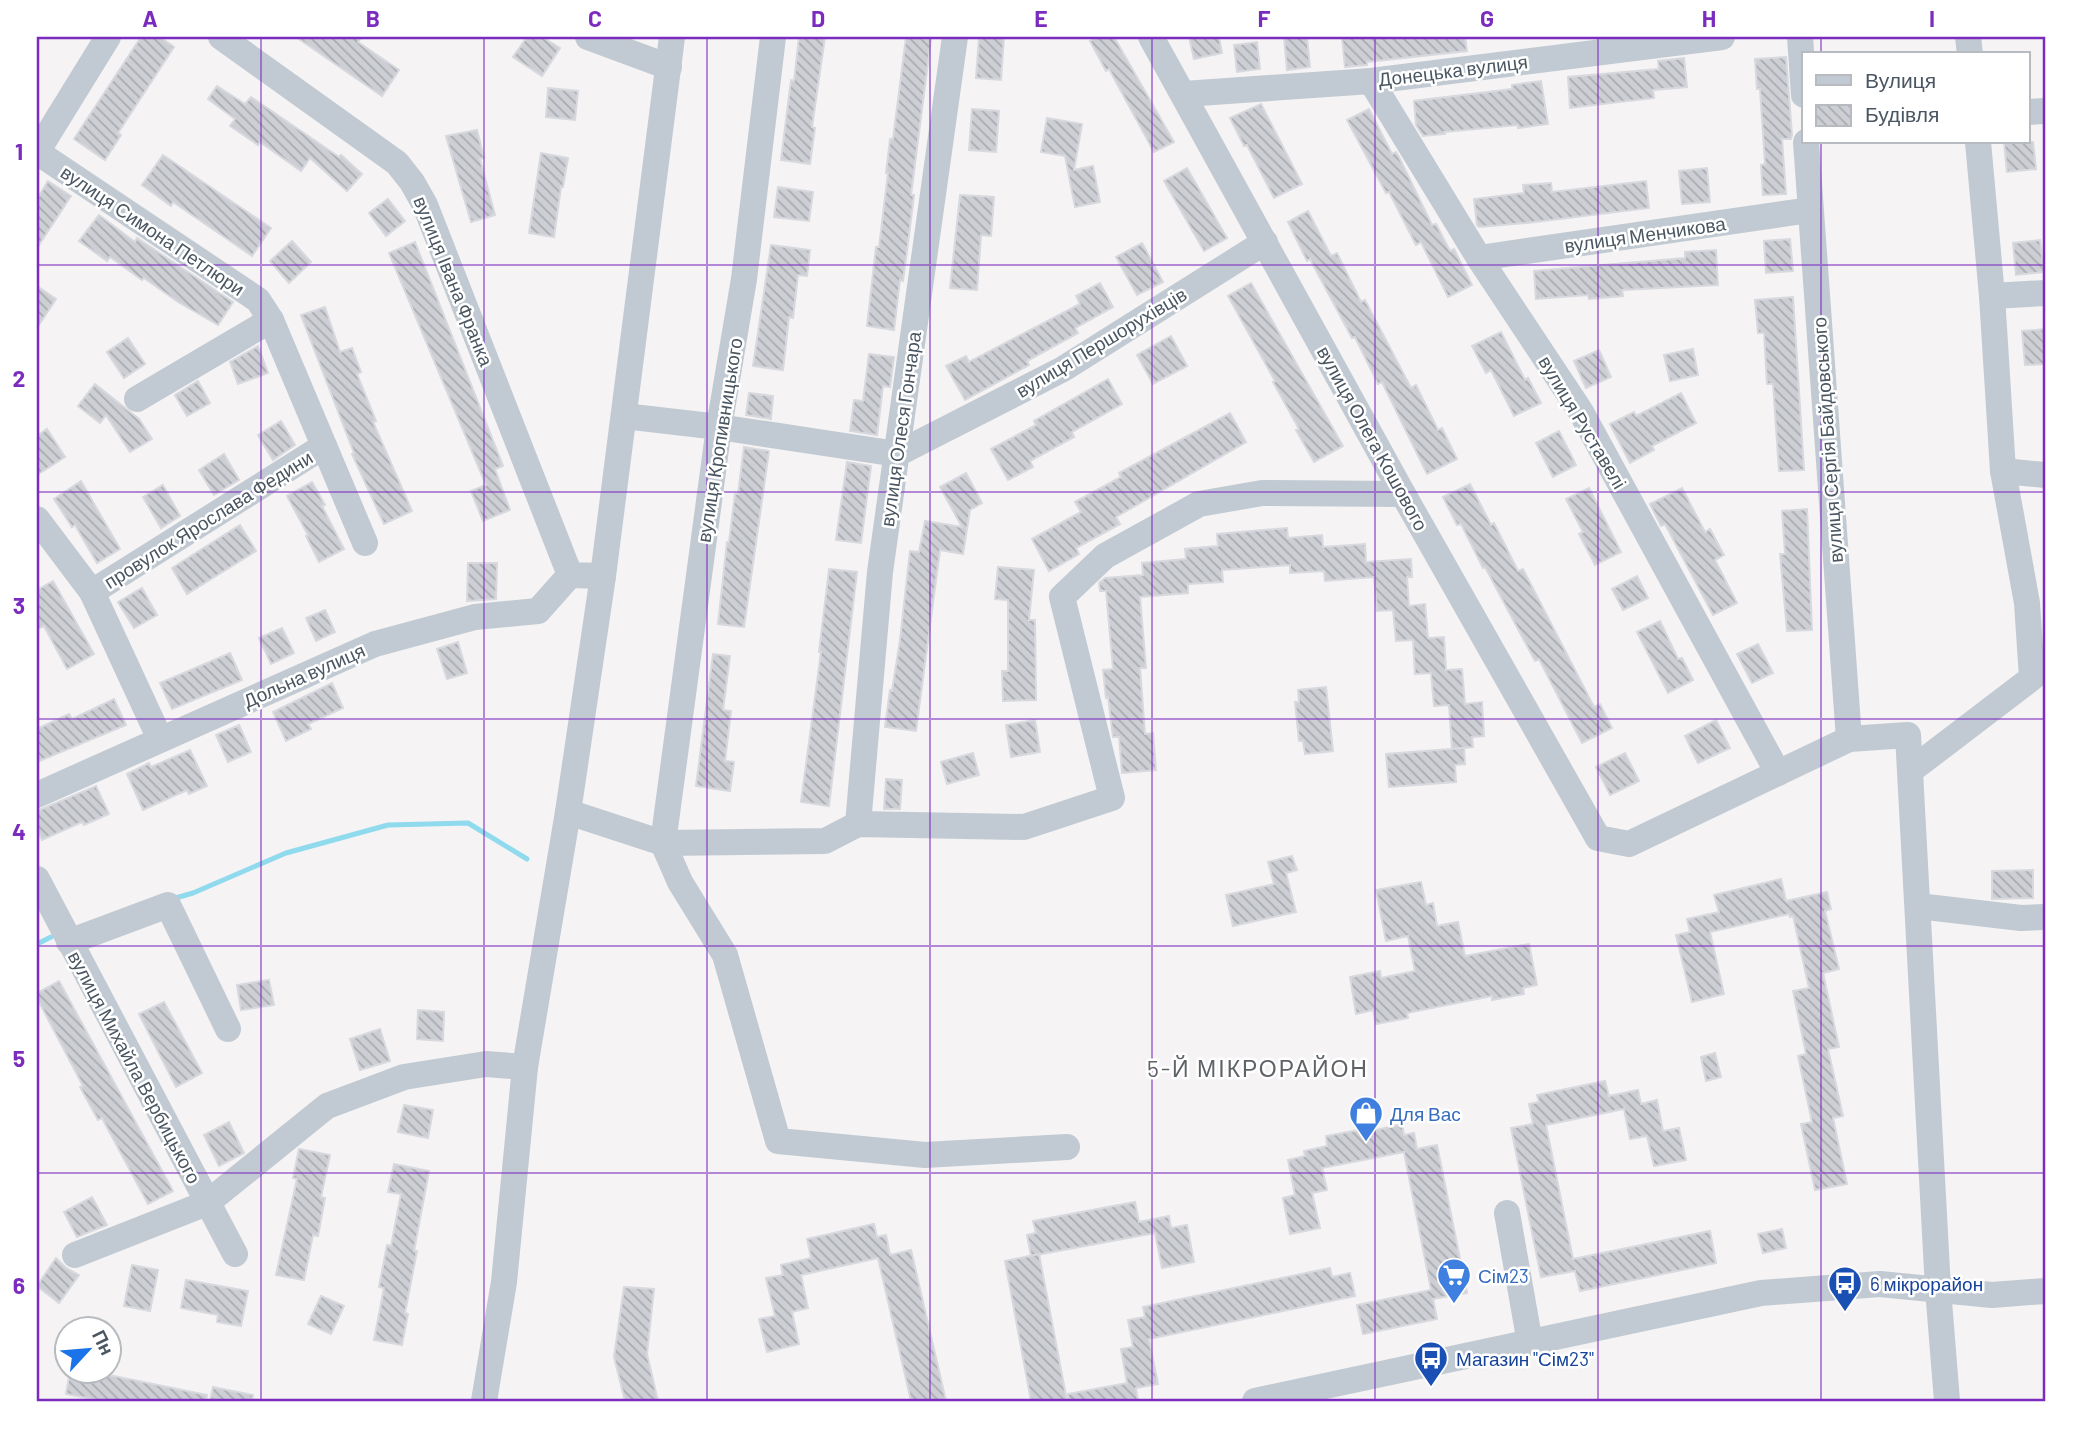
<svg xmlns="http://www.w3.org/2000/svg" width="2082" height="1438" font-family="Barlow,sans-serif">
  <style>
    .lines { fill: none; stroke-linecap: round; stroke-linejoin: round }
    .stream { stroke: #90daee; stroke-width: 5 }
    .building { fill: url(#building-back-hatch); stroke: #d7d9de; stroke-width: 2 }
    .minor { stroke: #c1cad2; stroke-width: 26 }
    .grid { fill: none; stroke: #7b2cbf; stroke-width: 2; stroke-opacity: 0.55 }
    .labels { text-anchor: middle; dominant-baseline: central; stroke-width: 5; stroke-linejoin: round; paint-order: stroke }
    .street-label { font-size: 19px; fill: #4a5661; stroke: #fff }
    .shop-label { font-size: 19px; fill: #366cbe; stroke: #fff; text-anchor: start }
    .transit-label { font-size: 19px; fill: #164399; stroke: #fff; text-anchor: start }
    .quarter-label { font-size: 23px; letter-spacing: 2px; fill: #5f6368; stroke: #fff }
    .neatline { fill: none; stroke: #7b2cbf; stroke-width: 2.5 }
    .grid-label { font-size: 23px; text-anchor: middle; font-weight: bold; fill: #7b2cbf }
  </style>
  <defs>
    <pattern id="building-back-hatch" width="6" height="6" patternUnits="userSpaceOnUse" patternTransform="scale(1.75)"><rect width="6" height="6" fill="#cdcfd5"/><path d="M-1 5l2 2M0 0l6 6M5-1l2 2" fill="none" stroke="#a8abb0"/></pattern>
  </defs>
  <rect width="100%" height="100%" fill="#f5f3f3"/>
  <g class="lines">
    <g class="stream">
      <polyline points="172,899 193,893 286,853 388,825 468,823 527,859"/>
      <polyline points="37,944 51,937"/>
    </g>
  </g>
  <g class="building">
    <polygon points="141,37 160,37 174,47 118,133 121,135 105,160 74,139"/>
    <polygon points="296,37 362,37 358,42 399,70 382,96"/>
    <polygon points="527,37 542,37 560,48 542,76 513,57"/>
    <polygon points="799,37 825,37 812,127 815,128 810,164 781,160 791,80 794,81"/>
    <polygon points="906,37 931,39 911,195 914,195 907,251 903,281 900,280 894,330 867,326 876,247 879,247 888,173 886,173 890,139 893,139"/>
    <polygon points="979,37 1004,37 1001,80 976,78"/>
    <polygon points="1097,37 1114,37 1174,142 1154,152 1109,69 1106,71 1090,41"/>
    <polygon points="1189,37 1219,37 1222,53 1194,59"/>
    <polygon points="1284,37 1307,37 1310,67 1287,70"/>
    <polygon points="1465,37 1467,51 1367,62 1367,65 1345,67 1342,38"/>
    <polygon points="1257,42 1260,69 1237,72 1234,45"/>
    <polygon points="1786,57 1792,135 1791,139 1782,139 1786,194 1763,195 1761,165 1765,164 1760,89 1757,89 1755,59"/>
    <polygon points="1684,58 1687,87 1653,90 1654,98 1570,108 1568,77 1659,69 1658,61"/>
    <polygon points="1541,81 1548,124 1518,128 1518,125 1444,132 1445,134 1423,136 1416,125 1414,101 1512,89 1512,85"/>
    <polygon points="217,86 245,104 251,97 339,157 341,155 362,174 347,191 310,158 301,171 260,142 258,145 230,126 235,119 208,99"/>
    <polygon points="548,88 578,91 575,120 546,117"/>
    <polygon points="1261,104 1302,184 1274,198 1247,145 1244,146 1230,118"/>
    <polygon points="972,109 999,111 996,152 969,150"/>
    <polygon points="1369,109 1392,154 1396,152 1399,157 1432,225 1436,224 1450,251 1454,249 1472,285 1448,297 1421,242 1416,245 1389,192 1386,193 1347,120"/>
    <polygon points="1047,118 1082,124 1074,170 1093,166 1100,202 1075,207 1065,156 1041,152"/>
    <polygon points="477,130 484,158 480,159 495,215 471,222 446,136"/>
    <polygon points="2004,142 2033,142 2036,169 2007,172"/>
    <polygon points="541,153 568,158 563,187 561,187 554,237 529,233"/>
    <polygon points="163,155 271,228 252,256 173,202 171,206 142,185"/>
    <polygon points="1187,168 1227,238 1204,251 1164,181"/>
    <polygon points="1707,168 1710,202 1682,204 1679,171"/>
    <polygon points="48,181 71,196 37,248 37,199"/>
    <polygon points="1646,181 1649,208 1527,223 1479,227 1477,225 1474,199 1524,193 1523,185 1551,183 1552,192"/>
    <polygon points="778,187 813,192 809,221 774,217"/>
    <polygon points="960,195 994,197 991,236 981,235 977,290 950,288"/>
    <polygon points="388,199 405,221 386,236 369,213"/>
    <polygon points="1308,211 1331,256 1337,253 1361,302 1365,300 1411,388 1416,385 1438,430 1442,428 1457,459 1427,474 1382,382 1378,384 1355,337 1352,338 1310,259 1307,261 1288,222"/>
    <polygon points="99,215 135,242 137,238 233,302 218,325 178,302 144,278 142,280 110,257 107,261 79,241"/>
    <polygon points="1790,239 1793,271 1766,273 1764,241"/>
    <polygon points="2040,240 2044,272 2016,275 2013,243"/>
    <polygon points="292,241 311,262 289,283 270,261"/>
    <polygon points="415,242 503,466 495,469 510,510 483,521 471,491 486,485 389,253"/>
    <polygon points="1142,243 1163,282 1137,295 1116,257"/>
    <polygon points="771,245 810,250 807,276 798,275 793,318 789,317 783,370 753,366"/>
    <polygon points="1716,250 1718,285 1622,290 1623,296 1589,299 1588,295 1536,299 1534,271 1685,258 1685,252"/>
    <polygon points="1100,283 1113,307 1075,328 1078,333 1027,361 1029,365 965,400 946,366 966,356 969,362 1080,304 1076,296"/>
    <polygon points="1251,283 1343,446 1314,462 1296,430 1299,429 1273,382 1275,381 1228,296"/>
    <polygon points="37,286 56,299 37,328"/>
    <polygon points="1793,297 1804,470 1779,471 1773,384 1767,384 1764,333 1758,333 1755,300"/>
    <polygon points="325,307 340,352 352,348 361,372 357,374 376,421 373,422 412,511 384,524 352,454 354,453 301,315"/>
    <polygon points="2045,329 2045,364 2025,365 2022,331"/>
    <polygon points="1501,332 1525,380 1528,378 1541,403 1514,416 1491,370 1486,373 1472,346"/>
    <polygon points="1171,336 1187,366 1153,384 1137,355"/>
    <polygon points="128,338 145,364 124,378 107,352"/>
    <polygon points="258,346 268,373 238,384 230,362"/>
    <polygon points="1693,349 1698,375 1670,381 1664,355"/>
    <polygon points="1599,350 1611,377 1586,388 1574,361"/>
    <polygon points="869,354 894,357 890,387 883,386 877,435 850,431 854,400 863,401"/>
    <polygon points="1108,379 1122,404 1072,432 1074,437 1030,461 1033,467 1008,480 991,449 1036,425 1034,421"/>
    <polygon points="198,381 210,403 187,416 175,395"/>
    <polygon points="95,384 139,419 152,439 130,452 106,415 100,423 78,406"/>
    <polygon points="749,393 773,396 771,419 746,415"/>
    <polygon points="1681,393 1696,423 1652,446 1654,450 1630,463 1610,424 1634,412 1636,416"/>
    <polygon points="1230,413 1246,442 1116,517 1120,524 1076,548 1079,554 1049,571 1032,539 1081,512 1075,502 1121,477 1119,473"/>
    <polygon points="281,421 295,445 273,460 258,435"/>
    <polygon points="47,429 65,457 37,475 37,436"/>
    <polygon points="1559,431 1576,465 1553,477 1536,443"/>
    <polygon points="744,447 769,451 744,627 718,624 727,542 729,542 735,494 738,494"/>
    <polygon points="224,454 239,480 214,495 199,470"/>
    <polygon points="847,462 871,466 861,543 836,540"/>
    <polygon points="966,473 982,503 970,510 963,554 940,550 916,731 885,727 890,690 892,691 900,640 910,551 919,552 925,521 962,527 940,487"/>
    <polygon points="81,481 120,549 97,563 75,525 72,527 54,499"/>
    <polygon points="312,482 325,505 322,506 344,549 319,562 306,536 308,535 287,496"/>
    <polygon points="1470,484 1491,525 1494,523 1518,571 1523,569 1594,707 1600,704 1612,728 1582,743 1539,659 1535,661 1485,567 1483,568 1461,524 1457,525 1443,497"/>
    <polygon points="163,485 180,516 161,528 143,497"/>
    <polygon points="1589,488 1621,552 1595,565 1579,534 1583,532 1566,499"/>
    <polygon points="1682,488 1705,532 1710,529 1724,555 1715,560 1737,603 1713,615 1665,524 1661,526 1650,504"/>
    <polygon points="1807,509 1812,630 1787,631 1780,554 1785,554 1782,511"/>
    <polygon points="240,525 256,551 187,594 172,568"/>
    <polygon points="1287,528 1288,538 1322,535 1323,547 1365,544 1366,562 1411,559 1412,577 1407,577 1409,606 1425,604 1428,638 1444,637 1446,670 1462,669 1465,704 1482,702 1484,736 1472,737 1473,747 1452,749 1449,705 1434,706 1431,673 1415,674 1413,640 1396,641 1393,610 1377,611 1374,577 1325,581 1324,571 1290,573 1290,565 1222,570 1223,582 1188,584 1188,593 1140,597 1146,668 1140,668 1145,734 1153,733 1156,770 1122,773 1119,737 1113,737 1108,697 1106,698 1103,670 1113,669 1106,591 1100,591 1099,583 1105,578 1143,575 1142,563 1186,559 1185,549 1218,546 1217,534"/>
    <polygon points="468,563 497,563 496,599 467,601"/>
    <polygon points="998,567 1034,570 1029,620 1035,620 1036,700 1003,701 1002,671 1008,671 1008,600 995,599"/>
    <polygon points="829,569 857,572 829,806 801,802 821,652 819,652"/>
    <polygon points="1637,576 1648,598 1623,610 1612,589"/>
    <polygon points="53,581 94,654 67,669 44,626 37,629 37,590"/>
    <polygon points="142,588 157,615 134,628 118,602"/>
    <polygon points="325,610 335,632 316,641 306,618"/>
    <polygon points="1660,621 1678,659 1682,658 1693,680 1668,693 1637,632"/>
    <polygon points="282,628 294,653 271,664 259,638"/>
    <polygon points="458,642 467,673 447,679 437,649"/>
    <polygon points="1758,644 1773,673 1752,683 1737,654"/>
    <polygon points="230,653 242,680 172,709 160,683"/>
    <polygon points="713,654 730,656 723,710 731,711 725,761 734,762 730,791 696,786"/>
    <polygon points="332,683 343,708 308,724 311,729 286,741 273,712"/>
    <polygon points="1326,687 1333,751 1305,754 1303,741 1299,741 1295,702 1299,702 1298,690"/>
    <polygon points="114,699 126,725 37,762 37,729 69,714 72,719"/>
    <polygon points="1035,720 1040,752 1011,757 1006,725"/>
    <polygon points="1716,720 1730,748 1698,763 1685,736"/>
    <polygon points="239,725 251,752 228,762 216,735"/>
    <polygon points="1464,748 1465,764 1455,765 1456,782 1389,787 1386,754"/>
    <polygon points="190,750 207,786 189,794 187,790 143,810 127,774 149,763 151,767"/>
    <polygon points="973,753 979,775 947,784 941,762"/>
    <polygon points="1625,753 1639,781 1610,795 1596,767"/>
    <polygon points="886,779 902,780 900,809 884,809"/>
    <polygon points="96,786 109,814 84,825 82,822 42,840 37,829 37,811"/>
    <polygon points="1292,856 1297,870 1286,873 1296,912 1233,926 1226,895 1274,884 1268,862"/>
    <polygon points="2033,870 2033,898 1992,899 1992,871"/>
    <polygon points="1781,879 1786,901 1827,892 1831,909 1825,911 1839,969 1823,973 1839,1047 1828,1049 1843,1116 1833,1118 1847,1184 1815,1190 1801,1124 1812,1122 1798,1056 1806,1054 1793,991 1809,988 1793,916 1790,917 1789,914 1710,932 1724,994 1692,1002 1676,935 1690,932 1687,919 1719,912 1714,895"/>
    <polygon points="1421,882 1426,905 1433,903 1437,926 1458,922 1465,956 1529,944 1537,985 1523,988 1524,994 1492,1000 1492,996 1407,1013 1408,1018 1376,1024 1373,1010 1356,1014 1350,977 1380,971 1381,978 1415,971 1408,936 1386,941 1376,890"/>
    <polygon points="269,980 274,1005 241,1010 237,985"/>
    <polygon points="59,981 173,1191 148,1204 102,1118 98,1120 80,1087 83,1086 37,998 37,993"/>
    <polygon points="164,1002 202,1073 176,1087 139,1014"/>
    <polygon points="418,1010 444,1012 443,1041 417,1039"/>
    <polygon points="380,1029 390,1061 360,1070 350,1039"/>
    <polygon points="1715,1053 1721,1077 1706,1081 1701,1057"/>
    <polygon points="1605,1081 1609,1096 1638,1090 1641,1104 1657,1100 1663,1131 1679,1128 1686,1160 1654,1166 1647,1136 1630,1139 1624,1109 1546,1125 1573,1259 1710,1231 1716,1263 1580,1291 1575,1271 1541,1277 1511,1128 1533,1124 1529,1104 1539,1102 1537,1095"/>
    <polygon points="404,1105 433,1110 428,1138 398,1132"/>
    <polygon points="229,1122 244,1153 219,1166 204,1135"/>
    <polygon points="1402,1124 1404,1135 1414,1133 1417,1149 1437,1145 1467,1293 1433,1299 1437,1319 1363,1334 1357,1305 1431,1290 1404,1152 1322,1168 1327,1190 1312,1193 1320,1228 1290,1234 1283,1198 1295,1195 1288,1160 1305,1156 1304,1151 1327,1146 1326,1136 1375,1127 1376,1130"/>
    <polygon points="299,1149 330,1155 321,1197 325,1198 318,1236 313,1235 304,1280 276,1275 297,1179 293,1178"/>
    <polygon points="394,1164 429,1171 414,1251 417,1251 405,1313 408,1314 402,1345 374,1340 384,1288 379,1287 387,1245 391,1246 401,1194 388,1192"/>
    <polygon points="92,1197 107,1225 77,1237 64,1212"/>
    <polygon points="1135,1202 1139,1222 1169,1216 1171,1228 1187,1225 1194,1262 1162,1268 1155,1233 1031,1256 1027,1235 1036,1233 1033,1221"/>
    <polygon points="874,1224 877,1237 886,1235 890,1255 911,1250 946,1401 911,1401 878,1258 801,1275 808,1308 792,1312 799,1344 767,1352 759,1319 775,1316 766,1278 783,1275 781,1265 811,1258 807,1239"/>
    <polygon points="1782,1229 1786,1248 1763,1253 1758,1234"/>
    <polygon points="1039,1254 1067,1401 1031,1401 1005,1261"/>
    <polygon points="56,1258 66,1268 79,1275 59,1303 37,1286"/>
    <polygon points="132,1265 158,1270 150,1311 124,1306"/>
    <polygon points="1330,1268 1332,1277 1350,1273 1355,1296 1149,1339 1158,1384 1136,1388 1138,1401 1068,1401 1068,1394 1127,1383 1121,1349 1133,1347 1128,1320 1145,1317 1143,1307"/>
    <polygon points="186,1280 248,1291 241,1326 217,1322 218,1315 181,1308"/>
    <polygon points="624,1287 654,1289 647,1354 658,1401 625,1401 614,1357"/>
    <polygon points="321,1296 344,1306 331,1334 308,1324"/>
    <polygon points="70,1371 99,1371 99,1373 207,1395 206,1401 103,1401 66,1394"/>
    <polygon points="213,1387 253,1395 252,1401 210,1401"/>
  </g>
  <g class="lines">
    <g class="minor">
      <polyline points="221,37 397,163 412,182 425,205 570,575 603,576"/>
      <polyline points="588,37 669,67"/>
      <polyline points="773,37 744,279 719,427 663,843 680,882 725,955 778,1141 925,1155 1067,1147"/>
      <polyline points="1151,37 1403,494 1598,838 1629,844 1849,739 1908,735 1938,1289 1947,1401"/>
      <polyline points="1800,37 1804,95"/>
      <polyline points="1968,37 1970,54"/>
      <polyline points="1371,81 1479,258 1581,412 1778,773"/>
      <polyline points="1184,94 1371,81 1722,37"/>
      <polyline points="2028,112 2045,111"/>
      <polyline points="1806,142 1849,739"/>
      <polyline points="37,152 258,300 271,320 365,543"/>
      <polyline points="37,152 108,37"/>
      <polyline points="1479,258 1810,210"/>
      <polyline points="1992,296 2045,293"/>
      <polyline points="137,399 271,320"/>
      <polyline points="624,416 719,427 897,454 1063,369 1265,242"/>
      <polyline points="2003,471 2045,475"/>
      <polyline points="37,519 92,592 160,739"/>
      <polyline points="92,592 324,446"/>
      <polyline points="1910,771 2032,678 2027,603 2003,471 1992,296 1978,142"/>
      <polyline points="37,795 375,644 475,617 538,611 570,575"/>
      <polyline points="568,812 663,843 825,841 858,824 1024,827 1112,798 1062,597 1105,556 1199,504 1262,493 1403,494"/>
      <polyline points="858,824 880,572 955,37"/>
      <polyline points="37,879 235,1254"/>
      <polyline points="1918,906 2021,918 2045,917"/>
      <polyline points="69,942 168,905 228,1029"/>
      <polyline points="1507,1213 1530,1343"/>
      <polyline points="75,1255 207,1203 327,1106 404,1077 486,1064 525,1067"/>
      <polyline points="484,1401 504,1282 525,1067 568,812 603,576 672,37"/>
      <polyline points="1255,1401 1761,1293 1880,1284 1992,1295 2045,1291"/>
    </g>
  </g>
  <path class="grid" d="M261 37V1401M484 37V1401M707 37V1401M930 37V1401M1152 37V1401M1375 37V1401M1598 37V1401M1821 37V54M1821 142V1401M37 265H2045M37 492H2045M37 719H2045M37 946H2045M37 1173H2045"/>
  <defs>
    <g id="shop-pin" transform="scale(1.75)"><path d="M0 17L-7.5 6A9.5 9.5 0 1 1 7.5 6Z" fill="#3f7fe0" stroke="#fff"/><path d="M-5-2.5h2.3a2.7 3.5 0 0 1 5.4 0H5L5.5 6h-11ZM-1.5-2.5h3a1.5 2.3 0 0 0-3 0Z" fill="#fff"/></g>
    <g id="supermarket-pin" transform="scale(1.75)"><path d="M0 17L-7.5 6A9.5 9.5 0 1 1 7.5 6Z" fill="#3f7fe0" stroke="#fff"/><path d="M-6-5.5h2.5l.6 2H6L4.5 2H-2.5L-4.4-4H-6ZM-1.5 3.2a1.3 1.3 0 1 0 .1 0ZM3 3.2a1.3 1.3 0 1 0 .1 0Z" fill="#fff"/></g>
    <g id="bus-pin" transform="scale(1.75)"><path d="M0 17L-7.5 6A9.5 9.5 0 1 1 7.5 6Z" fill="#1a4fb4" stroke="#fff"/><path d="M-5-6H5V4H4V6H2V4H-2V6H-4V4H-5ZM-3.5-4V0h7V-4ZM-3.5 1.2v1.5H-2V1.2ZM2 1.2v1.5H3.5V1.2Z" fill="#fff"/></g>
  </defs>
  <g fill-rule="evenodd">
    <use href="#shop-pin" x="1366" y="1113"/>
    <use href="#supermarket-pin" x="1454" y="1275"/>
    <use href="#bus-pin" x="1845" y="1283"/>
    <use href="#bus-pin" x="1431" y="1358"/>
  </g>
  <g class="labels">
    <g class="street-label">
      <text transform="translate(1453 70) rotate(-7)">Донецька вулиця</text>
      <text transform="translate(153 230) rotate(34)">вулиця Симона Петлюри</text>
      <text transform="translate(1645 234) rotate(-8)">вулиця Менчикова</text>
      <text transform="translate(454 281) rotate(68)">вулиця Івана Франка</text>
      <text transform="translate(1101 342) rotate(-31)">вулиця Першорухівців</text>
      <text transform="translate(1583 422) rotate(59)">вулиця Руставелі</text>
      <text transform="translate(900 429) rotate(-82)">вулиця Олеся Гончара</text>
      <text transform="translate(1373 438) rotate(61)">вулиця Олега Кошового</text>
      <text transform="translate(719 440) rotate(-81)">вулиця Кропивницького</text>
      <text transform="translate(1827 440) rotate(-94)">вулиця Сергія Байдовського</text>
      <text transform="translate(208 519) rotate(-32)">провулок Ярослава Федини</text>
      <text transform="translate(304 675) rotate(-24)">Дольна вулиця</text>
      <text transform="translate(135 1067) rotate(62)">вулиця Михайла Вербицького</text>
    </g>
    <g class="shop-label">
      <text x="1390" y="1113">Для Вас</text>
      <text x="1478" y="1275">Сім23</text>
    </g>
    <g class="transit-label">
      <text x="1870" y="1283">6 мікрорайон</text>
      <text x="1456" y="1358">Магазин "Сім23"</text>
    </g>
    <g class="quarter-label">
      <text x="1258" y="1068">5-Й МІКРОРАЙОН</text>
    </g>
  </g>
  <rect width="2082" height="1438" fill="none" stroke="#ffffff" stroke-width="77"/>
  <rect x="1802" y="52" width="228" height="91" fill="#ffffff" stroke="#b7bbc0" stroke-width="2"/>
  <rect x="1816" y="75" width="35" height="10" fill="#c1cad2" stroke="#b7bbc0" stroke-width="2"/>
  <text x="1865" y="88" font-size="21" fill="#4a5661">Вулиця</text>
  <rect x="1816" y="105" width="35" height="21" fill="url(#building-back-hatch)" stroke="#b7bbc0" stroke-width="2"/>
  <text x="1865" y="122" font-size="21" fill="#4a5661">Будівля</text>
  <g transform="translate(88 1350) rotate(64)"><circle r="33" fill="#ffffff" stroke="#b7bbc0" stroke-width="2"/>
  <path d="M0-5L12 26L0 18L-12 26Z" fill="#1a73e8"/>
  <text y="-10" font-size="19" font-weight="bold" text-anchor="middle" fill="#4a5661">Пн</text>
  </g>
  <rect x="38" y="38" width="2006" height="1362" class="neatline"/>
  <g class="grid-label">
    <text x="150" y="27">A</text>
    <text x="373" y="27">B</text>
    <text x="595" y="27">C</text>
    <text x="818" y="27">D</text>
    <text x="1041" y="27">E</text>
    <text x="1264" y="27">F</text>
    <text x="1487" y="27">G</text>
    <text x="1709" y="27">H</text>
    <text x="1932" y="27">I</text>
    <text x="19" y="160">1</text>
    <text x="19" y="387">2</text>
    <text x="19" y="614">3</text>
    <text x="19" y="840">4</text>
    <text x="19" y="1067">5</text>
    <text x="19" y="1294">6</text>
  </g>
</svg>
